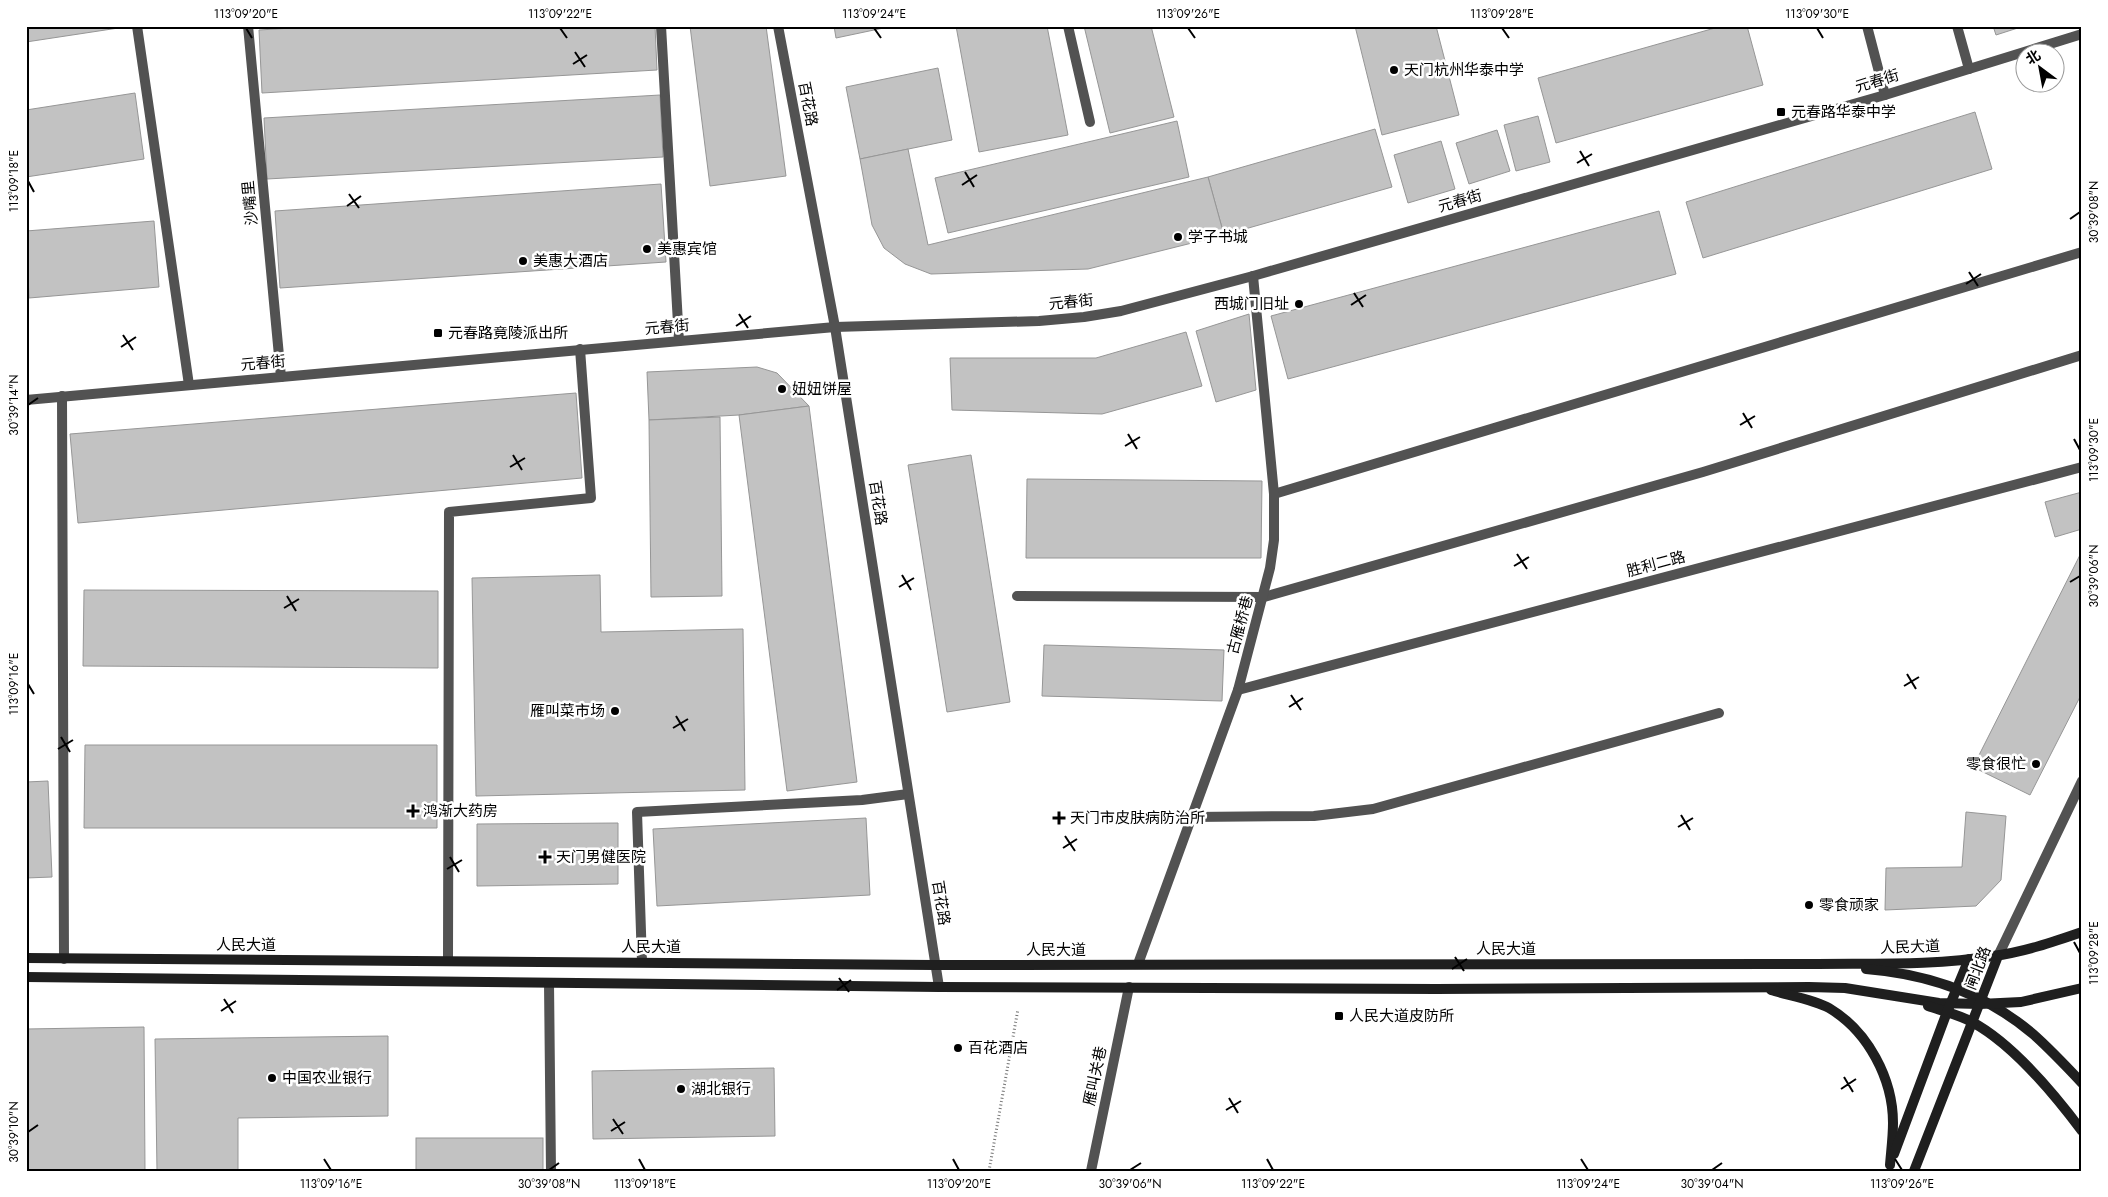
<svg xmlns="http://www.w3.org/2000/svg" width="2108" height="1197" font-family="Jost,'Noto Sans SC',sans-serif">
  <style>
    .building { fill: #c2c2c2; stroke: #969696 }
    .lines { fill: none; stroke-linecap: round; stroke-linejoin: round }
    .path { stroke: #747474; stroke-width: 3; stroke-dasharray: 1 2.5; stroke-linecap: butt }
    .lane { stroke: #525252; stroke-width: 10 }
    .street { stroke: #525252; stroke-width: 10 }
    .secondary { stroke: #1f1f1f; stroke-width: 10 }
    .ticks { fill: none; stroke: #000; stroke-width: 2 }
    .poi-dot { fill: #000; stroke: #fff; stroke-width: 2 }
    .labels { text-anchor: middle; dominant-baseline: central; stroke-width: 5; stroke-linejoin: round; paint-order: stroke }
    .poi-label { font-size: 15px; fill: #000; stroke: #fff; text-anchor: start }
    .street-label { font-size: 15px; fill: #000; stroke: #fff }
    .neatline { fill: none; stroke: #000; stroke-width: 2 }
    .ticks-label { font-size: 12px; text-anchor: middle; fill: #000 }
  </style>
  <rect width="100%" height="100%" fill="#fff"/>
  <g class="building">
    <polygon points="26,26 125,26 125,27 26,42"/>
    <polygon points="325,26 655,26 657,70 262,93 259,30"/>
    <polygon points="690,26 766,26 786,176 710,186"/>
    <polygon points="834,26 893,26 836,38"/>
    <polygon points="956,26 1047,26 1068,135 979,152"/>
    <polygon points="1084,26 1151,26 1174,117 1110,133"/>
    <polygon points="1355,26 1436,26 1459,115 1382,135"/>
    <polygon points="1722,26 1747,26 1763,85 1556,143 1538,78"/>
    <polygon points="1993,26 2024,26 1996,35"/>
    <polygon points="938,68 952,140 860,159 846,87"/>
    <polygon points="135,93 144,159 26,177 26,110"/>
    <polygon points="660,95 663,157 267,179 264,118"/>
    <polygon points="1975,112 1992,169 1703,258 1686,202"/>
    <polygon points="1538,116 1550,162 1516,171 1504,125"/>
    <polygon points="1177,121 1189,177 948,233 935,178"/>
    <polygon points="1375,129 1392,187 1224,235 1208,177"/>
    <polygon points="1497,130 1510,171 1469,184 1456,143"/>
    <polygon points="1441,141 1455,189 1408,203 1394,155"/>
    <polygon points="908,149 928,245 1208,177 1224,235 1088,269 931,274 905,264 884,248 872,225 860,159"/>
    <polygon points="661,184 666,262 280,288 275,211"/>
    <polygon points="1659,211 1676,274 1288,379 1271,316"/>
    <polygon points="154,221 159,287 29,298 26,231"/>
    <polygon points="1249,314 1256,390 1216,402 1196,331"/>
    <polygon points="1186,332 1202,386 1102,414 952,410 950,358 1096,358"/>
    <polygon points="757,367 777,373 809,406 739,415 649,420 647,372"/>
    <polygon points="576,393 582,478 78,523 70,434"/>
    <polygon points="809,406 857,782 787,791 739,415"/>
    <polygon points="720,417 722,596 651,597 649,420"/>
    <polygon points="971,455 1010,702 947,712 908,465"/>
    <polygon points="1027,479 1262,481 1261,558 1026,558"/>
    <polygon points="2082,492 2082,529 2055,537 2045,502"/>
    <polygon points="2082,551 2082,693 2030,795 1973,767"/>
    <polygon points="600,575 601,632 743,629 745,790 476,796 472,578"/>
    <polygon points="84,590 438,591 438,668 83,666"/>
    <polygon points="1044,645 1224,650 1222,701 1042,696"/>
    <polygon points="85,745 437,745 437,828 84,828"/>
    <polygon points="48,781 52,877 26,878 26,782"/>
    <polygon points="1966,812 2006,816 2001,880 1976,906 1885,910 1886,868 1962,867"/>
    <polygon points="866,818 870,895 657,906 653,829"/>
    <polygon points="618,823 618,884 477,886 477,824"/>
    <polygon points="144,1027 145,1171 26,1171 26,1029"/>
    <polygon points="388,1036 388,1116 238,1118 238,1171 157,1171 155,1039"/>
    <polygon points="774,1068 775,1136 593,1139 592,1071"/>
    <rect x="416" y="1138" width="127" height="33"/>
  </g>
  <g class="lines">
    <polyline class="path" points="989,1171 1018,1009"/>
    <g class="lane">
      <polyline points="137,26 189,385"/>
      <polyline points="248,26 281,377"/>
      <polyline points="661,26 679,341"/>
      <polyline points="1068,26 1090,122"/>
      <polyline points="1867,26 1885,95"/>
      <polyline points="1957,26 1969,69"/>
      <polyline points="62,396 64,959"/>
      <polyline points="1274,494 2082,252"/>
      <polyline points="1017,596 1264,597 1703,472 2082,355"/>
      <polyline points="1192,817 1314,816 1373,809 1719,713"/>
      <polyline points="448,961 449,512 591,498 580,349"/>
      <polyline points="642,962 637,812 862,800 908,794"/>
      <polyline points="549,983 551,1171"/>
    </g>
    <g class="street">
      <polyline points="778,26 835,327 939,987"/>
      <polyline points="26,400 835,327 1039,321 1084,317 1121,311 1253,276 1885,95 2082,34"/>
      <polyline points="1238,690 2082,467"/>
      <polyline points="1998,956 2082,781"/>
      <polyline points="1138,964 1238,690 1270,568 1274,540 1274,494 1253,276"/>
      <polyline points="1091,1171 1129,987"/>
    </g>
    <g class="secondary">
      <path d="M26 958 935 965 1809 964C1870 963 1933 966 1993 956 2024 952 2053 942 2082 932"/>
      <path d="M1866 969C1928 974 1985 993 2033 1034 2050 1049 2066 1066 2082 1083"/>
      <polyline points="26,977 939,987 1436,989 1809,987 1845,988 1939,1003 1980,1004 2021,1002 2082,988"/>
      <path d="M1771 990C1787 995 1815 1000 1829 1008 1868 1031 1893 1079 1893 1123 1893 1137 1891 1152 1890 1165"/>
      <path d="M1928 1006C1943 1011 1959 1015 1972 1022 2013 1044 2055 1095 2082 1131"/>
      <polyline points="1894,1154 1947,1012 1969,959"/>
      <polyline points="1914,1171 1998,956"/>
    </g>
  </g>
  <path class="ticks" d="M246 28 252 38M560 28 567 38M874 28 881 38M1188 28 1195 38M1502 28 1509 38M1817 28 1823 38M575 52 585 67M573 64 587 55M1580 151 1589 166M1577 163 1592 154M965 172 974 187M28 181 34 192M962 185 977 175M349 194 359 208M347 206 361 196M2070 219 2080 212M1969 272 1978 286M1966 284 1981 274M1354 293 1363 307M1351 305 1366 295M739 314 748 328M736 326 751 316M123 335 133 350M121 347 136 337M28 405 38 398M1743 413 1752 428M1740 425 1755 416M1128 434 1137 449M2074 439 2080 450M1125 446 1140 437M513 455 522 470M510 467 525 458M1517 554 1527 569M1514 566 1529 557M902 575 911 590M2070 582 2080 576M899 587 914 578M287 596 296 611M284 608 299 599M1907 674 1916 689M28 684 34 694M1904 686 1919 677M1291 695 1301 710M1289 707 1303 698M676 716 685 731M673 728 688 719M61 737 70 752M58 749 73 740M1681 815 1690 830M1678 827 1693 818M1065 836 1075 851M1063 848 1077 839M450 857 459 872M447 869 462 860M2074 942 2080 953M1455 957 1464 971M1452 969 1467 959M839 978 849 992M837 990 851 980M224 999 233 1013M221 1011 236 1001M1844 1077 1853 1092M1841 1089 1856 1079M1229 1098 1238 1113M1226 1110 1241 1101M613 1119 623 1134M611 1131 625 1122M28 1132 38 1125M324 1159 331 1170M639 1159 645 1170M953 1159 959 1170M1267 1159 1273 1170M1581 1159 1588 1170M1895 1159 1902 1170M549 1170 559 1163M1130 1170 1141 1163M1712 1170 1722 1163"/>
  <g class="poi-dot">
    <circle cx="1394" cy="70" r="5"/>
    <rect x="1776" y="107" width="10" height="10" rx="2.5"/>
    <circle cx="1178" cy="237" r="5"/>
    <circle cx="647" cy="249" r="5"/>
    <circle cx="523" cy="261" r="5"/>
    <circle cx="1299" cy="304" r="5"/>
    <rect x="433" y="328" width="10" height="10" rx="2.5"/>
    <circle cx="782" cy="389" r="5"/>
    <circle cx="615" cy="711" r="5"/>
    <circle cx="2036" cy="764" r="5"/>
    <path d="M410.5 803.5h5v5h5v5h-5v5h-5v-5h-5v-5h5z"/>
    <path d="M1056.5 810.5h5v5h5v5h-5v5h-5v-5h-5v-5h5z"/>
    <path d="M542.5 849.5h5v5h5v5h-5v5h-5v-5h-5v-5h5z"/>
    <circle cx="1809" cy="905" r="5"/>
    <rect x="1334" y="1011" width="10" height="10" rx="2.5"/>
    <circle cx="958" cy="1048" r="5"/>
    <circle cx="272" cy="1078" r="5"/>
    <circle cx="681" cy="1089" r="5"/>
  </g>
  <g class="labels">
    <g class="poi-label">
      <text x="1404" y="70">天门杭州华泰中学</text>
      <text x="1791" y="112">元春路华泰中学</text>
      <text x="1188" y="237">学子书城</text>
      <text x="657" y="249">美惠宾馆</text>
      <text x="533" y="261">美惠大酒店</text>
      <text x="1289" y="304" text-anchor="end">西城门旧址</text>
      <text x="448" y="333">元春路竟陵派出所</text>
      <text x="792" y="389">妞妞饼屋</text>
      <text x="605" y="711" text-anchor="end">雁叫菜市场</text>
      <text x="2026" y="764" text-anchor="end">零食很忙</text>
      <text x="423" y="811">鸿渐大药房</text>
      <text x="1070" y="818">天门市皮肤病防治所</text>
      <text x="556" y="857">天门男健医院</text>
      <text x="1819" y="905">零食顽家</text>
      <text x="1349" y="1016">人民大道皮防所</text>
      <text x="968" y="1048">百花酒店</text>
      <text x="282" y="1078">中国农业银行</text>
      <text x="691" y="1089">湖北银行</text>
    </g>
    <g class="street-label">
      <text transform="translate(1877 81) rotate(-17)">元春街</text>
      <text transform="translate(808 104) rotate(79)">百花路</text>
      <text transform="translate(1460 201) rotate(-16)">元春街</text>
      <text transform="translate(250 203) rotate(-95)">沙嘴里</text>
      <text transform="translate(1071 302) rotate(-6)">元春街</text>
      <text transform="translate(667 327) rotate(-5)">元春街</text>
      <text transform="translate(263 363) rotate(-5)">元春街</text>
      <text transform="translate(878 503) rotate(81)">百花路</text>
      <text transform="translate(1656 564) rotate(-15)">胜利二路</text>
      <text transform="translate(1240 625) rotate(-75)">古雁桥巷</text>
      <text transform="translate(941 903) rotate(81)">百花路</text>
      <text x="246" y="945">人民大道</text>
      <text x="651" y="947">人民大道</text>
      <text transform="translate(1910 947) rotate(-2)">人民大道</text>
      <text x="1506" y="949">人民大道</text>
      <text x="1056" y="950">人民大道</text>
      <text transform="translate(1978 968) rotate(-69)">闸北路</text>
      <text transform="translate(1095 1076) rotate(-78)">雁叫关巷</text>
    </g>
  </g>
  <rect width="2108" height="1197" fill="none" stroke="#ffffff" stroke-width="55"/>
  <g transform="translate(2040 68) rotate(328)"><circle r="24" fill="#ffffff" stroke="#999999"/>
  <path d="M0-4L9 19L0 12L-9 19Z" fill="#000000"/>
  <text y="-8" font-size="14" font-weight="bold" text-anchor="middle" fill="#000000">北</text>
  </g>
  <rect x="28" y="28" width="2052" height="1142" class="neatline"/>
  <g class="ticks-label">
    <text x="246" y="18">113°09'20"E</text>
    <text x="560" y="18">113°09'22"E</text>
    <text x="874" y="18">113°09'24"E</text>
    <text x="1188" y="18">113°09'26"E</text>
    <text x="1502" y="18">113°09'28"E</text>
    <text x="1817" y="18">113°09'30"E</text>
    <text transform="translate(14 181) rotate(-90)" y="4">113°09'18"E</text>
    <text transform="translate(2094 212) rotate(-90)" y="4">30°39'08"N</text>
    <text transform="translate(14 405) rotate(-90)" y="4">30°39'14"N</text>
    <text transform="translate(2094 450) rotate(-90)" y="4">113°09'30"E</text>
    <text transform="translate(2094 576) rotate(-90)" y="4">30°39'06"N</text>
    <text transform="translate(14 684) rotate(-90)" y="4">113°09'16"E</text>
    <text transform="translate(2094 953) rotate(-90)" y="4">113°09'28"E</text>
    <text transform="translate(14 1132) rotate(-90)" y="4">30°39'10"N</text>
    <text x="331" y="1188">113°09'16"E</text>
    <text x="549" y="1188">30°39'08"N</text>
    <text x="645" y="1188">113°09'18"E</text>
    <text x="959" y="1188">113°09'20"E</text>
    <text x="1130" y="1188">30°39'06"N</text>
    <text x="1273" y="1188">113°09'22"E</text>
    <text x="1588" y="1188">113°09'24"E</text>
    <text x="1712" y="1188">30°39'04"N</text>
    <text x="1902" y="1188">113°09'26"E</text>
  </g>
</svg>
